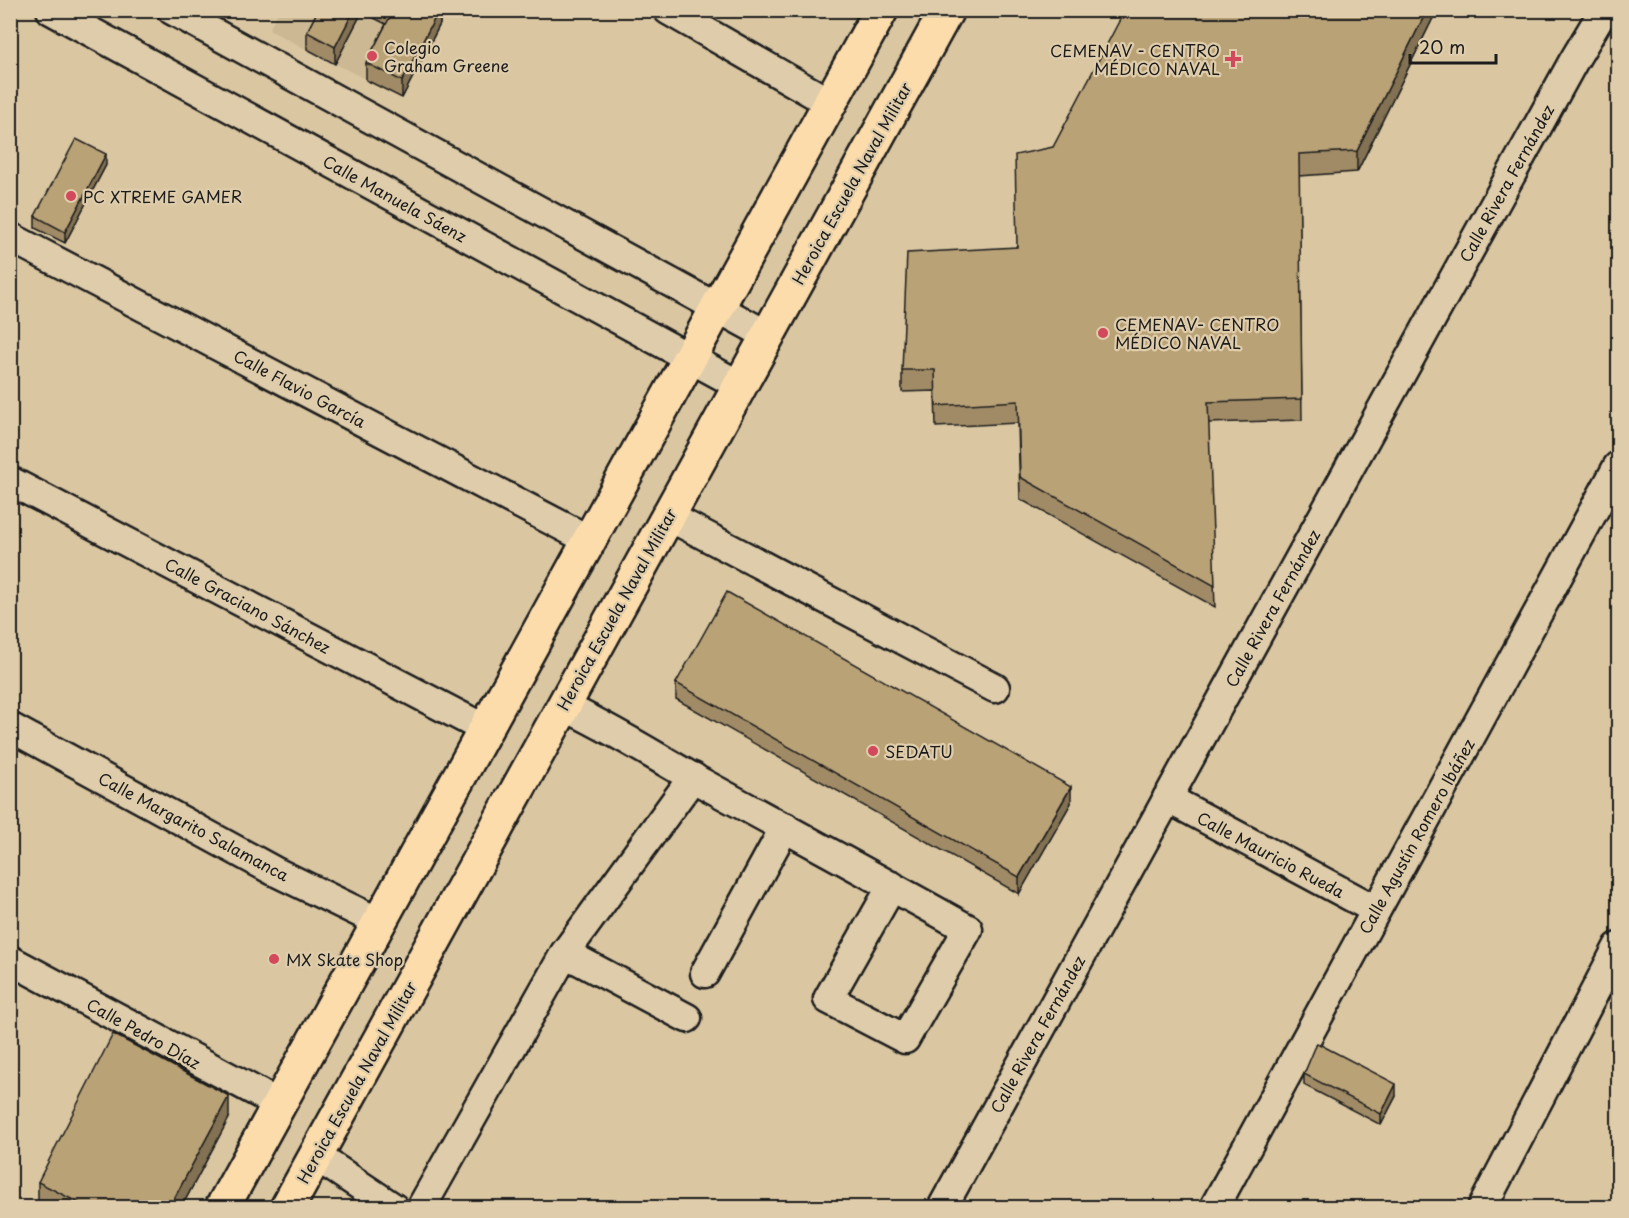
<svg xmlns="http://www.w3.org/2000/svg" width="1629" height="1218" font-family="'Playpen Sans',sans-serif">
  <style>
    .built { fill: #ccb993 }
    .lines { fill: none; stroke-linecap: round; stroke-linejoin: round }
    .minor-casing { stroke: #1c1c1c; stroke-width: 33 }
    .major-casing { stroke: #1c1c1c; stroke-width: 38 }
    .minor { stroke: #deccaa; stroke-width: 28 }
    .major { stroke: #fddcac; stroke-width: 33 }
    .wall { fill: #a08b66; stroke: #1c1c1c; stroke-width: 1.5 }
    .shaded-wall { fill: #827153; stroke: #1c1c1c; stroke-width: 1.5 }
    .building { fill: #baa277; stroke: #1c1c1c; stroke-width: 1.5 }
    .poi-dot { fill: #d1495b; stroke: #deccaa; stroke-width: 2 }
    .labels { text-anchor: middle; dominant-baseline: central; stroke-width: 4.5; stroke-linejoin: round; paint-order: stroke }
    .poi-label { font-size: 16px; fill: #1c1c1c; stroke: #deccaa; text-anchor: start }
    .street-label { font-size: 16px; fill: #1c1c1c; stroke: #deccaa }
  </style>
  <rect width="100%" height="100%" fill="#dac7a2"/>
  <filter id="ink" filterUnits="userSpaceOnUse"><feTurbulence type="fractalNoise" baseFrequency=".0167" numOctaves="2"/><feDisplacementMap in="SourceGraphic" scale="12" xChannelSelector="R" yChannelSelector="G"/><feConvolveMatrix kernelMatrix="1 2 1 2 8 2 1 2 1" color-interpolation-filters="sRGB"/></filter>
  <g filter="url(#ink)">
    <polygon class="built" points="279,10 413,11 402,98 269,30"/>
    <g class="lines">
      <g class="minor-casing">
        <g id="minor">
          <polyline points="51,10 739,385"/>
          <polyline points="172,10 767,335"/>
          <polyline points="668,10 830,103"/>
          <polyline points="10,237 589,540"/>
          <polyline points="10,481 485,729"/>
          <polyline points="668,516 995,688"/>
          <path d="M563 706C609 727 651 754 695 779 786 829 877 878 968 929L905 1039 828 999 892 886"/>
          <polyline points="10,727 274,871 379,922"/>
          <polyline points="1167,798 1376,910"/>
          <polyline points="565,953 693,777"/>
          <polyline points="10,960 279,1104"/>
          <polyline points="705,973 785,827"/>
          <polyline points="316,1156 394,1208"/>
          <polyline points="421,1208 565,953 687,1018"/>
          <polyline points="942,1208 1573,62 1604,10"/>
          <polyline points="1214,1208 1618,466"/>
          <polyline points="1482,1208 1618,947"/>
        </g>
      </g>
      <g class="major-casing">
        <g id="major">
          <polyline points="222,1208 881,10"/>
          <polyline points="287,1208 947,10"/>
        </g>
      </g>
      <use href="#minor" class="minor"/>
      <use href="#major" class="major"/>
    </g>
    <g class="wall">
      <polygon points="318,10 440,10 440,24 402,98 366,80 366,63 386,24 362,12 335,64 307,49 307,32"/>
      <polygon points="1437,10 1357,172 1299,176 1302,420 1208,423 1215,607 1020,499 1018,423 936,427 935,391 902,392 902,370 1016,247 1053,147"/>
      <polygon points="106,165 65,243 35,228 35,216"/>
      <polygon points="676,683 1071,803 1019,894 676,699"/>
      <polygon points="1304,1074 1396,1096 1381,1125 1304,1085"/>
      <polygon points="229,1118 181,1208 46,1208 38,1203 38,1182"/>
    </g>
    <g class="shaded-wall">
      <polygon points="354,10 362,10 362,12 335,64 335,47"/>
      <polygon points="439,10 440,10 440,24 402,98 402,81"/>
      <polygon points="1427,10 1437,10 1357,172 1357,151"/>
      <polygon points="106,154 106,165 65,243 65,232"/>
      <polygon points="1071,787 1071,803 1019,894 1019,877"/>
      <polygon points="1396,1084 1396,1096 1381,1125 1381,1114"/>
      <polygon points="229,1096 229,1118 181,1208 169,1208"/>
    </g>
    <g class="building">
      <polygon points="318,10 354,10 335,47 307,32"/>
      <polygon points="391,10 439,10 402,81 366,63 393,11"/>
      <polygon points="1125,10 1427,10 1357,151 1299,154 1302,399 1208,402 1215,586 1020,477 1018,401 936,406 935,370 902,370 907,253 1017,247 1015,155 1053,147"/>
      <polygon points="76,139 106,154 65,232 35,216"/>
      <polygon points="727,592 1071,787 1019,877 676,683"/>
      <polygon points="113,1034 229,1096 169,1208 89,1208 38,1182"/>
      <polygon points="1317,1043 1396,1084 1381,1114 1304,1074"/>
    </g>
  </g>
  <g class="poi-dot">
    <circle cx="372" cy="56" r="6"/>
    <path d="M1230 50h6v6h6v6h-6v6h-6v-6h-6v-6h6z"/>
    <circle cx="71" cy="196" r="6"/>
    <circle cx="1103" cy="333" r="6"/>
    <circle cx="873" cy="751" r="6"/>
    <circle cx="274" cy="959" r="6"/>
  </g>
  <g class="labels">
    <g class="poi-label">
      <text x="384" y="47">Colegio<tspan x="384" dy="18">Graham Greene</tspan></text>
      <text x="1220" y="50" text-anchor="end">CEMENAV - CENTRO<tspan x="1220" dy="18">MÉDICO NAVAL</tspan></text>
      <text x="83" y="196">PC XTREME GAMER</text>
      <text x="1115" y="324">CEMENAV- CENTRO<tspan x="1115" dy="18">MÉDICO NAVAL</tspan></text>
      <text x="885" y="751">SEDATU</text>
      <text x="286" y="959">MX Skate Shop</text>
    </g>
    <g class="street-label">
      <text transform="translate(851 183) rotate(-61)">Heroica Escuela Naval Militar</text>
      <text transform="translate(1506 183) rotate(-61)">Calle Rivera Fernández</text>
      <text transform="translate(395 198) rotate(29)">Calle Manuela Sáenz</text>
      <text transform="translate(300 388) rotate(28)">Calle Flavio García</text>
      <text transform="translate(248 605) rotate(28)">Calle Graciano Sánchez</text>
      <text transform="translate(1272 608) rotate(-61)">Calle Rivera Fernández</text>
      <text transform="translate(616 609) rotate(-61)">Heroica Escuela Naval Militar</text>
      <text transform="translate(194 826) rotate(28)">Calle Margarito Salamanca</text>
      <text transform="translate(1416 836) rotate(-61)">Calle Agustín Romero Ibáñez</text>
      <text transform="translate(1271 854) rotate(28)">Calle Mauricio Rueda</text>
      <text transform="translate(144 1033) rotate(29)">Calle Pedro Díaz</text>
      <text transform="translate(1037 1034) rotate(-61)">Calle Rivera Fernández</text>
      <text transform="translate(356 1082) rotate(-61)">Heroica Escuela Naval Militar</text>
    </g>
  </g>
  <rect width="1629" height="1218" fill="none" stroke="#deccaa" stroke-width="36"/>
  <rect x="18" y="18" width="1593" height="1182" fill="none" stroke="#1c1c1c" stroke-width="2" filter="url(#ink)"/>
  <path d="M1410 54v9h86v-9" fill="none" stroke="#1c1c1c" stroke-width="3"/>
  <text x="1419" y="54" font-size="18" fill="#1c1c1c" stroke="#deccaa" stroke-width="4.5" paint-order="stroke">20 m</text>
</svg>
